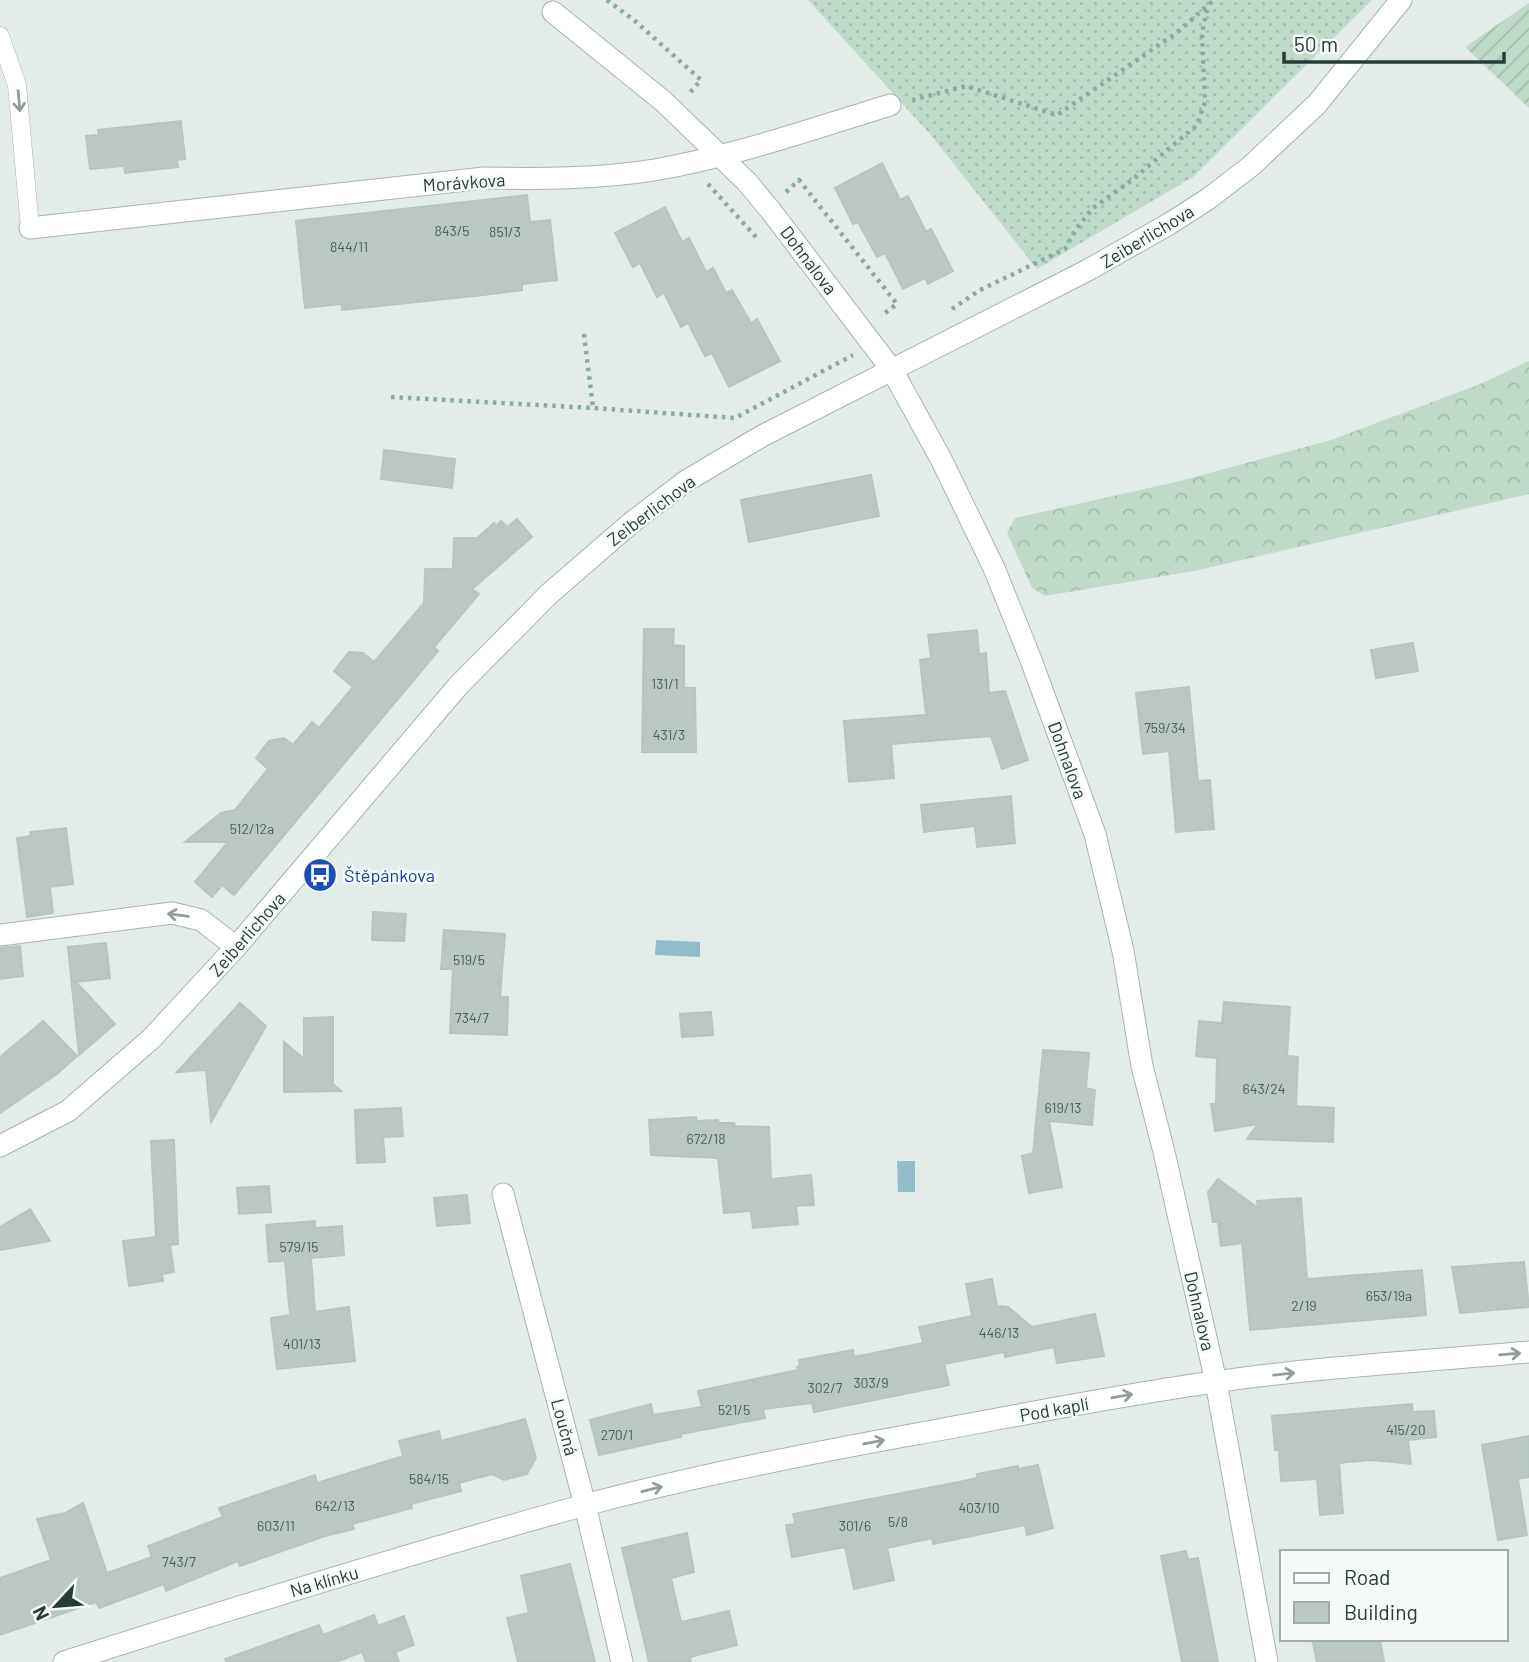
<svg xmlns="http://www.w3.org/2000/svg" width="1529" height="1662" font-family="Barlow,sans-serif">
  <style>
    .grass { fill: url(#grass-dots) }
    .forest { fill: url(#forest-crowns) }
    .garden { fill: url(#garden-furrows) }
    .water { fill: #93bccb }
    .building { fill: #bac7c3; stroke: #b7c5c1; stroke-width: 2 }
    .lines { fill: none; stroke-linecap: round; stroke-linejoin: round }
    .lane-casing { stroke: #a7b4b0; stroke-width: 19 }
    .street-casing { stroke: #a7b4b0; stroke-width: 23 }
    .secondary-casing { stroke: #a1b4af; stroke-width: 23 }
    .path { stroke: #88aca5; stroke-width: 4.5; stroke-dasharray: 3.5 5; stroke-linecap: butt }
    .lane { stroke: #fff; stroke-width: 18 }
    .street { stroke: #fff; stroke-width: 21 }
    .secondary { stroke: #fff; stroke-width: 21 }
    .oneway { stroke: #929e9c }
    .labels { text-anchor: middle; dominant-baseline: central; stroke-width: 5; stroke-linejoin: round; paint-order: stroke }
    .number-label { font-size: 14px; fill: #4b5f5b }
    .street-label { font-size: 18px; fill: #263c38; stroke: #f5f9f7 }
    .transit-label { font-size: 18px; fill: #164399; stroke: #f5f9f7; text-anchor: start }
  </style>
  <defs>
    <pattern id="grass-dots" width="8" height="8" patternUnits="userSpaceOnUse" patternTransform="scale(1.75)"><rect width="8" height="8" fill="#c0dbca"/><path d="M2 2h.1M6 6h.1" fill="none" stroke="#a5bdae" stroke-width="1.8" stroke-linecap="round"/></pattern>
    <pattern id="forest-crowns" width="20" height="18" patternUnits="userSpaceOnUse" patternTransform="scale(1.75)"><rect width="20" height="18" fill="#c0dbca"/><path d="M2 6a3 3 0 1 1 6 0M12 15a3 3 0 1 1 6 0" fill="none" stroke="#a5bdae"/></pattern>
    <pattern id="garden-furrows" width="10" height="10" patternUnits="userSpaceOnUse" patternTransform="scale(1.75)"><rect width="10" height="10" fill="#c0dbca"/><path d="M-1 1l2-2M0 10L10 0M9 11l2-2" fill="none" stroke="#a5bdae"/></pattern>
  </defs>
  <rect width="100%" height="100%" fill="#e4ece9"/>
  <polygon class="grass" points="808,0 1372,0 1193,177 1037,269 930,134"/>
  <polygon class="forest" points="1529,361 1529,494 1194,571 1045,596 1032,588 1007,533 1015,518 1180,481 1331,440 1480,384"/>
  <polygon class="garden" points="1529,3 1529,108 1465,47"/>
  <g class="water">
    <polygon points="656,940 700,942 700,957 655,955"/>
    <polygon points="897,1161 915,1161 915,1192 898,1192"/>
  </g>
  <g class="building">
    <polygon points="181,121 185,159 177,160 178,167 125,173 124,166 90,169 86,136 99,135 98,130"/>
    <polygon points="882,163 900,200 908,196 926,232 931,229 953,271 928,284 925,278 903,289 885,253 877,257 858,222 853,224 835,188"/>
    <polygon points="527,195 530,222 550,220 557,280 522,284 522,290 484,295 342,310 341,304 305,308 296,221"/>
    <polygon points="665,207 682,242 689,238 706,272 713,268 726,293 732,290 751,323 757,319 780,361 729,387 712,353 705,356 688,323 681,327 664,293 657,297 640,263 633,267 615,233"/>
    <polygon points="384,450 455,459 452,488 381,479"/>
    <polygon points="871,475 879,516 749,542 741,500"/>
    <polygon points="517,519 532,537 472,589 479,594 434,647 438,651 234,895 222,885 212,897 195,882 228,842 185,842 221,813 235,810 268,769 256,758 269,741 284,738 293,745 312,722 319,728 353,687 334,671 349,652 363,653 374,662 424,603 425,569 453,569 454,538 477,538 494,523 496,526 501,521 507,527"/>
    <polygon points="644,629 674,629 673,645 684,646 684,688 695,688 696,752 642,752"/>
    <polygon points="977,630 979,654 986,653 989,693 1005,691 1028,760 1002,769 991,736 891,744 894,778 849,782 844,721 926,715 920,660 931,658 928,635"/>
    <polygon points="1413,643 1418,671 1376,678 1371,650"/>
    <polygon points="1189,687 1198,781 1210,780 1214,829 1176,832 1169,751 1143,754 1136,693"/>
    <polygon points="1011,796 1015,843 977,847 975,826 924,832 921,805"/>
    <polygon points="66,828 73,884 50,887 53,913 27,917 17,838 31,836 30,832"/>
    <polygon points="373,912 406,914 404,941 372,940"/>
    <polygon points="444,930 505,934 500,997 508,997 507,1035 450,1033 453,969 441,969"/>
    <polygon points="106,943 110,978 76,982 115,1024 79,1055 68,947"/>
    <polygon points="20,946 23,976 0,979 0,948"/>
    <polygon points="1224,1002 1290,1007 1287,1056 1298,1057 1296,1106 1334,1108 1333,1142 1247,1139 1258,1124 1215,1131 1211,1104 1216,1104 1217,1058 1196,1056 1199,1021 1222,1023"/>
    <polygon points="240,1003 266,1026 211,1122 206,1070 177,1072"/>
    <polygon points="711,1012 713,1035 682,1037 680,1014"/>
    <polygon points="333,1017 333,1084 341,1091 284,1092 284,1042 304,1059 304,1018"/>
    <polygon points="43,1021 77,1056 57,1074 0,1113 0,1057"/>
    <polygon points="1043,1050 1089,1053 1086,1088 1095,1090 1092,1125 1049,1121 1062,1187 1029,1193 1022,1156 1033,1153"/>
    <polygon points="401,1108 403,1136 383,1137 385,1162 357,1163 355,1110"/>
    <polygon points="696,1117 697,1121 718,1120 719,1123 734,1123 735,1126 769,1127 771,1179 811,1175 814,1205 796,1206 798,1224 753,1228 751,1211 724,1213 718,1158 651,1155 649,1120"/>
    <polygon points="174,1140 178,1244 170,1245 174,1272 162,1274 163,1281 129,1286 123,1241 156,1237 151,1141"/>
    <polygon points="1218,1179 1258,1208 1257,1201 1301,1198 1307,1279 1422,1270 1426,1315 1250,1330 1242,1243 1221,1246 1218,1222 1213,1222 1208,1192"/>
    <polygon points="269,1186 271,1212 239,1214 237,1188"/>
    <polygon points="467,1195 470,1223 437,1226 434,1198"/>
    <polygon points="30,1209 50,1241 0,1250 0,1227"/>
    <polygon points="315,1221 315,1228 342,1226 344,1255 311,1258 315,1312 349,1307 355,1361 277,1369 271,1318 290,1315 285,1261 269,1262 266,1225"/>
    <polygon points="1524,1262 1529,1307 1460,1313 1452,1267"/>
    <polygon points="992,1279 997,1306 1008,1307 1032,1327 1095,1314 1104,1356 1057,1363 1054,1347 1005,1357 1004,1352 980,1357 944,1364 949,1385 814,1412 812,1403 763,1409 765,1418 681,1434 681,1437 599,1455 590,1420 651,1404 653,1415 702,1407 698,1391 798,1370 797,1367 800,1366 799,1360 853,1350 854,1357 923,1343 919,1327 972,1316 966,1284"/>
    <polygon points="1412,1404 1413,1412 1434,1411 1436,1437 1408,1440 1411,1464 1371,1460 1339,1463 1343,1513 1320,1515 1317,1479 1281,1481 1279,1450 1275,1450 1272,1416"/>
    <polygon points="525,1419 536,1458 527,1474 504,1480 492,1474 459,1483 461,1491 411,1504 412,1508 352,1524 354,1529 325,1536 240,1566 238,1561 166,1591 164,1584 99,1608 96,1602 0,1635 0,1578 51,1560 37,1519 65,1513 83,1503 107,1573 152,1557 148,1546 223,1517 219,1508 315,1475 317,1483 403,1456 399,1441 439,1431 441,1441"/>
    <polygon points="1529,1436 1529,1477 1518,1479 1527,1535 1498,1540 1482,1445"/>
    <polygon points="1038,1465 1053,1528 1027,1535 1025,1525 933,1544 932,1538 887,1548 894,1580 854,1589 845,1547 792,1557 786,1525 795,1524 793,1514 959,1482 977,1478 977,1474 1018,1466 1018,1469"/>
    <polygon points="687,1533 694,1572 671,1578 681,1622 729,1611 737,1645 690,1657 691,1662 649,1662 622,1548"/>
    <polygon points="1186,1551 1188,1560 1198,1558 1218,1662 1182,1662 1161,1556"/>
    <polygon points="570,1564 595,1662 518,1662 507,1618 529,1613 521,1576"/>
    <polygon points="374,1615 378,1626 404,1616 414,1645 395,1652 399,1662 366,1662 362,1652 336,1662 226,1662 225,1659 319,1625 323,1635"/>
    <polygon points="1312,1639 1380,1639 1384,1662 1317,1662"/>
  </g>
  <g class="lines">
    <g class="lane-casing">
      <polyline id="lane" points="0,36 17,85 30,228"/>
    </g>
    <g class="street-casing">
      <g id="street">
        <polyline points="553,12 663,101 747,182 771,211 892,370 941,459 994,568 1031,660 1095,834 1123,951 1142,1066 1164,1152 1216,1382 1267,1662"/>
        <path d="M30 228 484 178C541 179 598 179 654 170 735 156 812 129 890 105"/>
        <polyline points="0,935 172,913 201,920 236,947"/>
        <polyline points="503,1194 585,1505 622,1662"/>
        <path d="M64 1662C237 1607 410 1553 585 1505 694 1476 805 1454 916 1434 1015 1416 1114 1396 1214 1382 1318 1367 1424 1361 1529 1352"/>
      </g>
    </g>
    <g class="secondary-casing">
      <polyline id="secondary" points="0,1146 68,1111 151,1039 236,947 458,686 549,594 631,523 686,481 762,436 1088,270 1169,224 1208,199 1251,166 1317,104 1401,0"/>
    </g>
    <g class="path">
      <polyline points="607,0 635,21 701,80 688,95"/>
      <polyline points="912,100 966,86 1057,115 1175,34 1214,0"/>
      <polyline points="708,184 756,237"/>
      <polyline points="786,192 799,180 897,304 881,316"/>
      <polyline points="952,309 980,290 1065,249 1076,229 1093,208 1132,180 1197,125 1205,102 1202,33 1208,5"/>
      <polyline points="584,334 593,408"/>
      <polyline points="391,397 593,408 735,418 853,355"/>
    </g>
    <use href="#lane" class="lane"/>
    <use href="#street" class="street"/>
    <use href="#secondary" class="secondary"/>
  </g>
  <defs><path id="oneway-shaft" d="M-6 0H5M1.5-3L5.5 0L1.5 3" fill="none" stroke-width="1.6" stroke-linecap="round" stroke-linejoin="round" transform="scale(1.75)"/></defs>
  <g class="oneway">
    <use href="#oneway-shaft" transform="translate(19 101) rotate(85)"/>
    <use href="#oneway-shaft" transform="translate(178 915) rotate(-172)"/>
    <use href="#oneway-shaft" transform="translate(1510 1354) rotate(-5)"/>
    <use href="#oneway-shaft" transform="translate(1284 1374) rotate(-6)"/>
    <use href="#oneway-shaft" transform="translate(1122 1396) rotate(-10)"/>
    <use href="#oneway-shaft" transform="translate(874 1442) rotate(-10)"/>
    <use href="#oneway-shaft" transform="translate(652 1489) rotate(-14)"/>
  </g>
  <defs>
    <g id="bus-disc" transform="scale(1.75)"><circle r="9.5" fill="#1a4fb4" stroke="#f5f9f7"/><path d="M-5-6H5V4H4V6H2V4H-2V6H-4V4H-5ZM-3.5-4V0h7V-4ZM-3.5 1.2v1.5H-2V1.2ZM2 1.2v1.5H3.5V1.2Z" fill="#fff"/></g>
  </defs>
  <g fill-rule="evenodd">
    <use href="#bus-disc" x="320" y="875"/>
  </g>
  <g class="labels">
    <g class="number-label">
      <text x="452" y="230">843/5</text>
      <text x="505" y="231">851/3</text>
      <text x="349" y="246">844/11</text>
      <text x="665" y="683">131/1</text>
      <text x="1165" y="727">759/34</text>
      <text x="669" y="734">431/3</text>
      <text x="252" y="828">512/12a</text>
      <text x="469" y="959">519/5</text>
      <text x="472" y="1017">734/7</text>
      <text x="1264" y="1088">643/24</text>
      <text x="1063" y="1107">619/13</text>
      <text x="706" y="1138">672/18</text>
      <text x="299" y="1246">579/15</text>
      <text x="1389" y="1295">653/19a</text>
      <text x="1304" y="1305">2/19</text>
      <text x="999" y="1332">446/13</text>
      <text x="302" y="1343">401/13</text>
      <text x="871" y="1382">303/9</text>
      <text x="825" y="1387">302/7</text>
      <text x="734" y="1409">521/5</text>
      <text x="1406" y="1429">415/20</text>
      <text x="617" y="1434">270/1</text>
      <text x="429" y="1478">584/15</text>
      <text x="335" y="1505">642/13</text>
      <text x="979" y="1507">403/10</text>
      <text x="898" y="1521">5/8</text>
      <text x="276" y="1525">603/11</text>
      <text x="855" y="1525">301/6</text>
      <text x="179" y="1561">743/7</text>
    </g>
    <g class="street-label">
      <text transform="translate(464 182) rotate(-4)">Morávkova</text>
      <text transform="translate(1147 236) rotate(-31)">Zeiberlichova</text>
      <text transform="translate(809 260) rotate(53)">Dohnalova</text>
      <text transform="translate(651 510) rotate(-37)">Zeiberlichova</text>
      <text transform="translate(1068 760) rotate(70)">Dohnalova</text>
      <text transform="translate(247 934) rotate(-49)">Zeiberlichova</text>
      <text transform="translate(1200 1311) rotate(77)">Dohnalova</text>
      <text transform="translate(1054 1409) rotate(-10)">Pod kaplí</text>
      <text transform="translate(565 1427) rotate(75)">Loučná</text>
      <text transform="translate(324 1581) rotate(-16)">Na klínku</text>
    </g>
    <g class="transit-label">
      <text x="344" y="875">Štěpánkova</text>
    </g>
  </g>
  <rect x="1280" y="1550" width="228" height="91" fill="#f5f9f7" stroke="#a2adab" stroke-width="2"/>
  <rect x="1294" y="1573" width="35" height="10" fill="#ffffff" stroke="#a2adab" stroke-width="2"/>
  <text x="1344" y="1585" font-size="21" fill="#263c38">Road</text>
  <rect x="1294" y="1602" width="35" height="21" fill="#bac7c3" stroke="#a2adab" stroke-width="2"/>
  <text x="1344" y="1620" font-size="21" fill="#263c38">Building</text>
  <g transform="translate(56 1606) rotate(244)" stroke="#f5f9f7" stroke-width="5" paint-order="stroke">
  <path d="M0-5L12 26L0 18L-12 26Z" fill="#263c38"/>
  <text y="-10" font-size="19" font-weight="bold" text-anchor="middle" fill="#263c38">N</text>
  </g>
  <path d="M1284 52v10h220v-10" fill="none" stroke="#263c38" stroke-width="3.5"/>
  <text x="1294" y="52" font-size="21" fill="#263c38" stroke="#f5f9f7" stroke-width="5" paint-order="stroke">50 m</text>
</svg>
